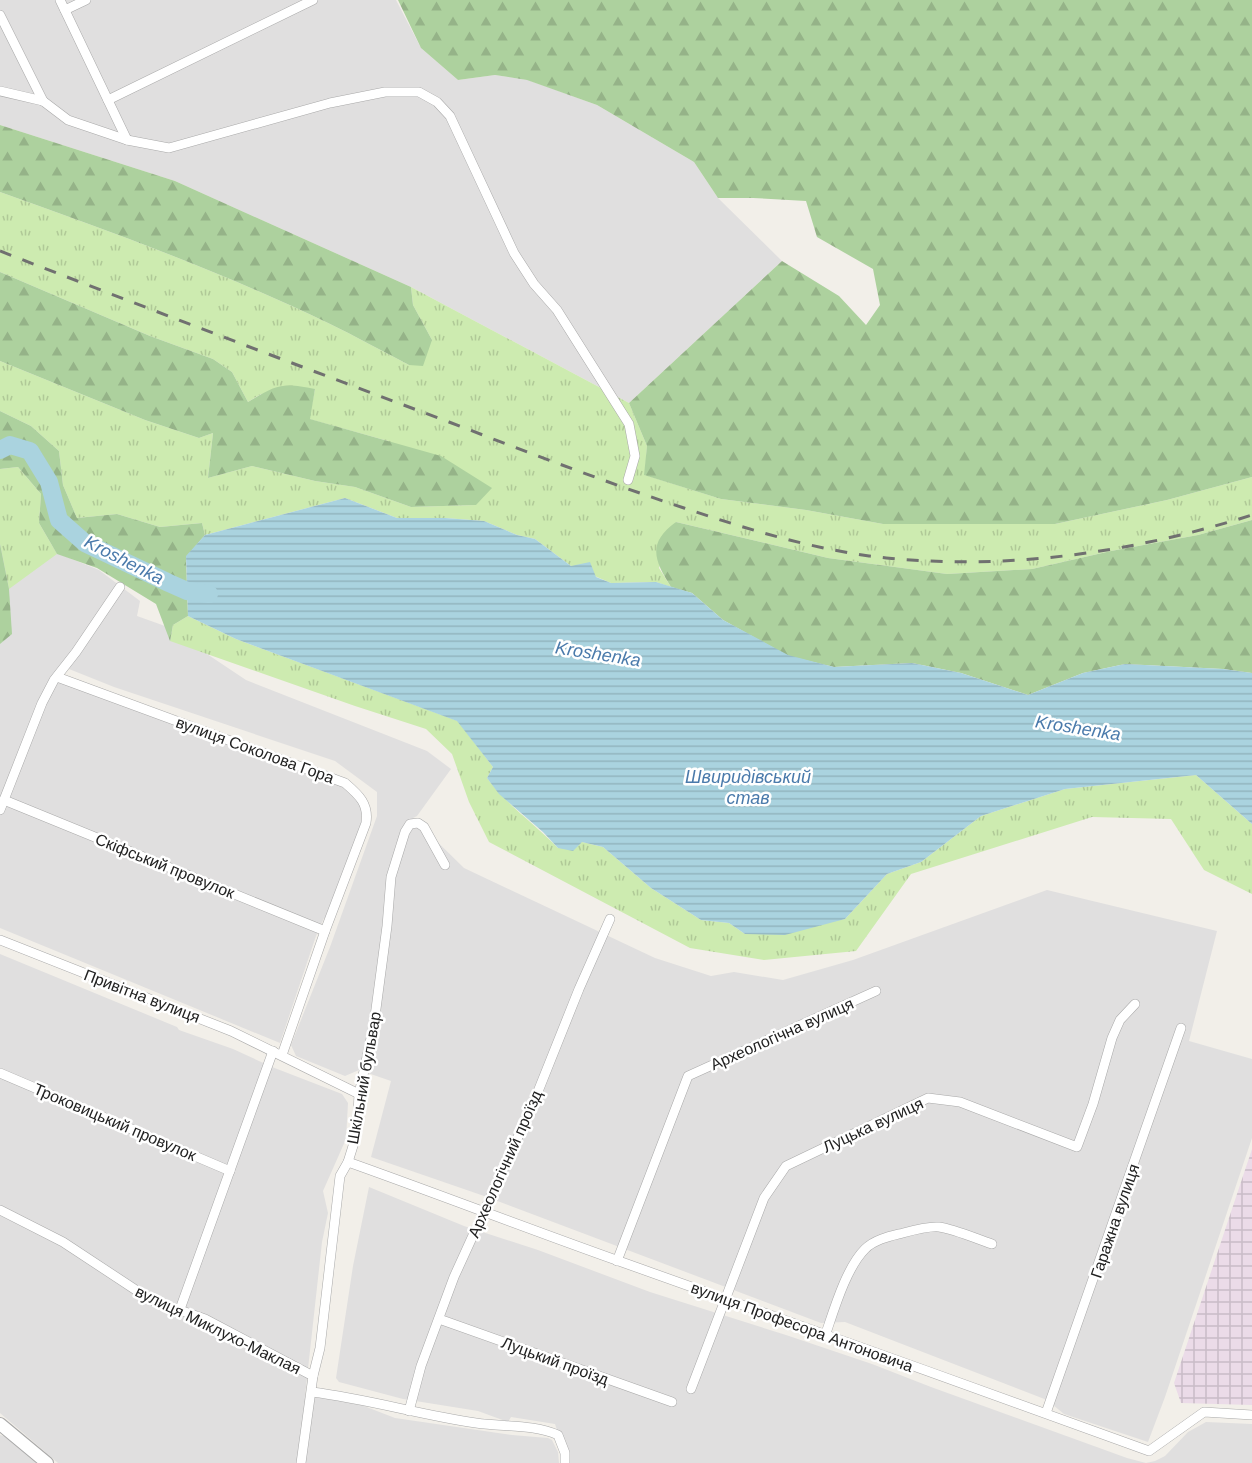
<svg xmlns="http://www.w3.org/2000/svg" width="1252" height="1463" font-family="Helvetica,sans-serif">
  <style>
    .residential { fill: #e0dfdf }
    .industrial { fill: url(#industrial-grid) }
    .grass { fill: url(#grass-tufts) }
    .forest { fill: url(#forest-firs) }
    .water { fill: url(#water-rules) }
    .lines { fill: none; stroke-linecap: round; stroke-linejoin: round }
    .river { stroke: #aad3df; stroke-width: 18 }
    .minor-casing { stroke: #a9a9a9; stroke-width: 10 }
    .tertiary-casing { stroke: #a9a9a9; stroke-width: 14 }
    .minor { stroke: #fff; stroke-width: 9 }
    .tertiary { stroke: #fff; stroke-width: 12 }
    .rail { stroke: #707070; stroke-width: 3; stroke-dasharray: 12 12; stroke-linecap: butt }
    .labels { text-anchor: middle; dominant-baseline: central; stroke-width: 5; stroke-linejoin: round; paint-order: stroke }
    .street-label { font-size: 16px; fill: #222; stroke: #fff }
    .water-label { font-size: 18px; font-style: italic; fill: #4a7aab; stroke: #fff }
  </style>
  <defs>
    <pattern id="industrial-grid" width="8" height="8" patternUnits="userSpaceOnUse" patternTransform="scale(1.5)"><rect width="8" height="8" fill="#ebdbe8"/><path d="M0 4h8M4 0v8" fill="none" stroke="#c9bcc7"/></pattern>
    <pattern id="grass-tufts" width="24" height="20" patternUnits="userSpaceOnUse" patternTransform="scale(1.5)"><rect width="24" height="20" fill="#cdebb0"/><path d="M3 7l-1-3M5 7V3M7 7l1-3M15 17l-1-3M17 17v-4M19 17l1-3" fill="none" stroke="#b0c997"/></pattern>
    <pattern id="forest-firs" width="22" height="20" patternUnits="userSpaceOnUse" patternTransform="scale(1.5)"><rect width="22" height="20" fill="#add19e"/><path d="M5 1l3.5 6h-7zM16 11l3.5 6h-7z" fill="#95b388"/></pattern>
    <pattern id="water-rules" width="6" height="5" patternUnits="userSpaceOnUse" patternTransform="scale(1.5)"><rect width="6" height="5" fill="#aad3df"/><path d="M0 2.5h6" fill="none" stroke="#92b5bf"/></pattern>
  </defs>
  <rect width="100%" height="100%" fill="#f2efe9"/>
  <g class="residential">
    <polygon points="0,0 396,0 421,48 458,80 495,75 528,80 597,105 694,162 718,198 782,261 629,403 411,287 175,181 0,125"/>
    <polygon points="35,522 57,553 99,570 140,601 137,616 165,626 246,680 427,751 451,769 417,816 413,818 464,868 655,958 711,976 734,972 783,980 853,960 1047,890 1217,931 1189,1041 1252,1059 1252,1138 1165,1397 1148,1442 1064,1414 1047,1400 845,1322 821,1323 487,1197 371,1157 391,1081 359,1070 345,1076 296,1056 291,1045 330,947 377,816 377,792 335,761 114,687 64,667 58,682 341,784 358,802 362,809 361,824 328,919 324,918 316,936 280,1043 0,928 0,526"/>
    <polygon points="0,954 177,1027 179,1030 233,1049 272,1067 342,1094 348,1103 346,1139 323,1191 328,1213 322,1242 305,1396 337,1400 364,1406 395,1418 512,1435 548,1438 552,1440 558,1452 559,1463 58,1463 0,1413"/>
    <polygon points="369,1187 464,1226 538,1250 650,1292 786,1335 872,1364 931,1387 1127,1458 1146,1463 1155,1461 1165,1456 1188,1432 1206,1422 1252,1424 1252,1463 566,1463 564,1451 555,1424 511,1417 508,1422 478,1411 403,1399 339,1382 336,1378 353,1266"/>
    <polygon points="0,1435 7,1437 36,1463 0,1463"/>
  </g>
  <polygon class="industrial" points="1252,1149 1252,1405 1181,1403 1174,1383"/>
  <g class="grass">
    <path d="M0 192C110 231 222 272 328 323 355 336 382 351 409 365L432 340 413 305 411 287 629 403 647 446 645 475 721 499 806 510 883 524H1055L1167 500 1252 477V520L1198 535 1111 551 1032 569 947 574 828 558 676 522 659 568 671 587 656 582 611 583 571 566 535 539 517 535 484 521 445 518H397L345 498 205 535 202 523 160 527 117 514 77 518 63 485 59 451 31 426 0 411V361L145 420 199 438 213 433 208 478 252 466 315 481 355 487 411 507 476 505 388 441 309 419 315 389 261 394 248 402 232 372 213 359 150 336 0 272Z"/>
    <polygon points="18,467 41,494 39,523 57,554 9,589 0,544 0,469"/>
    <path d="M188 616 236 639 458 721 493 767 487 778C507 805 535 824 558 848L582 842 603 847 651 888 701 920 729 923 745 934 845 919 887 874 921 862 981 816 1065 789 1196 775 1252 824V894L1204 870 1171 819 1092 817 911 874 856 951 764 960 690 948 489 842 469 802 452 754 426 729 355 706 170 641 173 625Z"/>
  </g>
  <g class="forest">
    <polygon points="398,0 1252,0 1252,477 1167,500 1055,524 883,524 806,510 721,499 644,475 647,446 629,403 782,261 839,296 866,325 880,305 873,269 817,237 806,201 753,198 718,198 694,162 597,105 527,80 495,75 458,80 421,48"/>
    <path d="M0 125 175 181 411 287 413 305 432 340 423 366 409 365C382 351 355 336 328 323 222 272 110 231 0 192Z"/>
    <path d="M0 272 150 336 213 359 232 372 248 402C276 385 282 382 315 389L310 419 441 456 492 488 476 505 411 507 355 487 315 481 252 466 208 478 213 433 199 438 145 420 0 361Z"/>
    <polygon points="0,411 31,426 59,451 63,485 77,518 117,514 160,527 202,523 205,535 186,557 188,616 173,625 170,641 156,604 97,568 57,554 39,523 41,494 18,467 0,469"/>
    <path d="M1252 520V673L1223 669 1125 664 1083 673 1028 695 961 673 912 663 834 667 788 656 723 620 692 593 671 587C654 560 647 543 676 522L828 558 947 574 1032 569 1111 551 1198 535Z"/>
    <polygon points="0,544 9,589 12,634 0,644"/>
  </g>
  <polygon class="water" points="345,498 397,518 445,518 484,521 517,535 535,539 571,566 590,562 596,577 611,583 656,582 692,593 723,620 788,655 834,667 912,663 961,673 1028,695 1083,673 1125,664 1223,669 1252,673 1252,824 1196,775 1065,789 981,816 921,862 887,874 845,919 785,935 745,934 729,923 701,920 651,888 603,847 582,842 573,851 558,848 543,832 499,794 487,778 493,767 457,721 236,639 188,616 186,556 205,535"/>
  <g class="lines">
    <polyline class="river" points="0,450 10,445 30,451 49,482 59,520 85,543 169,583 187,591 209,594"/>
    <g class="minor-casing">
      <g id="minor">
        <polyline points="60,0 127,140"/>
        <polyline points="65,10 86,0"/>
        <polyline points="0,15 43,101 68,120 127,140 169,148 330,103 385,92 419,92 437,102 450,116 514,253 534,284 557,310 629,424 635,456 628,480"/>
        <polyline points="0,91 43,101"/>
        <polyline points="108,100 313,0"/>
        <path d="M57 677 345 783C359 795 369 804 366 823L325 931 282 1055"/>
        <polyline points="4,800 325,931"/>
        <polyline points="0,810 42,703 54,680 76,652 120,587"/>
        <polyline points="0,940 231,1031 359,1094"/>
        <polyline points="0,1073 230,1171"/>
        <path d="M348 1162C438 1194 526 1228 616 1260 793 1324 972 1386 1149 1451L1204 1412 1252 1415"/>
        <polyline points="0,1210 63,1242 151,1300 205,1319 313,1376"/>
        <polyline points="617,1261 688,1076 876,991"/>
        <polyline points="179,1312 273,1051"/>
        <polyline points="439,1319 672,1402"/>
        <path d="M825 1336C834 1310 846 1268 865 1249 875 1239 891 1236 903 1233 914 1230 929 1226 939 1227 954 1229 977 1239 992 1244"/>
        <polyline points="691,1389 764,1198 786,1166 928,1098 960,1102 1077,1147 1093,1104 1112,1038 1120,1020 1135,1004"/>
        <path d="M312 1392C368 1399 421 1415 476 1423 504 1427 533 1424 558 1435L565 1453V1463"/>
        <polyline points="409,1411 421,1366 454,1277 533,1104 579,989 610,919"/>
        <polyline points="1046,1413 1181,1028"/>
        <polyline points="301,1463 313,1376 320,1348 340,1176 348,1162 357,1133 359,1094 374,1024 387,926 391,877 405,832 410,824 418,823 424,827 445,865"/>
      </g>
    </g>
    <g class="tertiary-casing">
      <polyline id="tertiary" points="0,1424 47,1463"/>
    </g>
    <use href="#minor" class="minor"/>
    <use href="#tertiary" class="tertiary"/>
    <path class="rail" d="M0 251C149 309 299 366 449 422 527 452 605 482 684 508 744 528 805 547 869 556 997 572 1129 554 1252 515"/>
  </g>
  <g class="labels">
    <g class="street-label">
      <text transform="translate(255 750) rotate(20)">вулиця Соколова Гора</text>
      <text transform="translate(165 866) rotate(22)">Скіфський провулок</text>
      <text transform="translate(142 996) rotate(21)">Привітна вулиця</text>
      <text transform="translate(782 1034) rotate(-24)">Археологічна вулиця</text>
      <text transform="translate(364 1078) rotate(-80)">Шкільний бульвар</text>
      <text transform="translate(115 1122) rotate(23)">Троковицький провулок</text>
      <text transform="translate(873 1125) rotate(-25)">Луцька вулиця</text>
      <text transform="translate(505 1164) rotate(-66)">Археологічний проїзд</text>
      <text transform="translate(1115 1221) rotate(-71)">Гаражна вулиця</text>
      <text transform="translate(802 1327) rotate(20)">вулиця Професора Антоновича</text>
      <text transform="translate(218 1330) rotate(26)">вулиця Миклухо-Маклая</text>
      <text transform="translate(555 1361) rotate(20)">Луцький проїзд</text>
    </g>
    <g class="water-label">
      <text transform="translate(124 560) rotate(27)">Kroshenka</text>
      <text transform="translate(598 654) rotate(9)">Kroshenka</text>
      <text transform="translate(1078 728) rotate(9)">Kroshenka</text>
      <text x="748" y="777">Швиридівський<tspan x="748" dy="21">став</tspan></text>
    </g>
  </g>
</svg>
